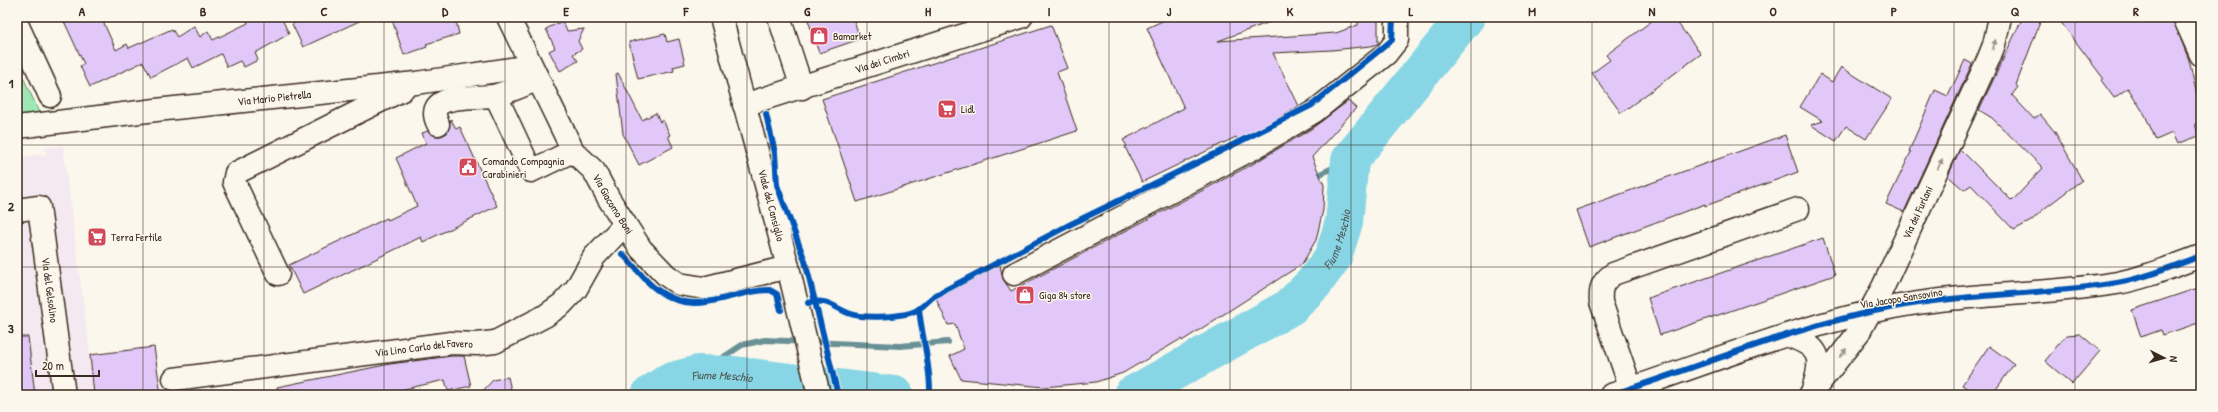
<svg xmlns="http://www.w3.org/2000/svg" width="2218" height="412" font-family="'Patrick Hand',sans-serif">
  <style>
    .built { fill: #f4e9f0 }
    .green { fill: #9fe8b6; stroke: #6d896a }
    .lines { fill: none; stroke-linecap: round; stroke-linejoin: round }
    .stream { stroke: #699195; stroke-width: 6 }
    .river { stroke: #88d6e5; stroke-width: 38 }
    .building { fill: #e2c8f8; stroke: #3b2a1e }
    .minor-casing { stroke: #3b2a1e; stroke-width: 25 }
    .major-casing { stroke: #3b2a1e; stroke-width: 25 }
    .minor { stroke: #fbf7ec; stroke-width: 22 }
    .major { stroke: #fbf7ec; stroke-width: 22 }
    .cycleway-casing { stroke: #fbf7ec; stroke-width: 8 }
    .cycleway { stroke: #0057b8; stroke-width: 6 }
    .oneway { fill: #9b9085 }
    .grid { fill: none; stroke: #3b2a1e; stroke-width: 1; stroke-opacity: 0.55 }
    .labels { text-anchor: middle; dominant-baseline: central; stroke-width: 3; stroke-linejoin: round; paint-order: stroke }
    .poi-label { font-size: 11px; fill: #3b2a1e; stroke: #fbf7ec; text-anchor: start }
    .street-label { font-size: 11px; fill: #3b2a1e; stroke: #fbf7ec }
    .water-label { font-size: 12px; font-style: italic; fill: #4e5550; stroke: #fbf7ec }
    .neatline { fill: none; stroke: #3b2a1e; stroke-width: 1.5 }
    .grid-label { font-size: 13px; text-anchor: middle; font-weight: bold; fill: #3b2a1e }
  </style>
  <rect width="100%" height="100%" fill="#fbf7ec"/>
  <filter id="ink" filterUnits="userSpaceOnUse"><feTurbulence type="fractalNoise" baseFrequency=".025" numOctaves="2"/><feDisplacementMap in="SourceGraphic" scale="8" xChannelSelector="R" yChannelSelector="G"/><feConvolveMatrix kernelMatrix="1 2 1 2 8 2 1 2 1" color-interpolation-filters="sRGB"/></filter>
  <g filter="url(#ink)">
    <polygon class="built" points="63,146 90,355 154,347 161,395 17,395 17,158 46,154 45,148"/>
    <polygon class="green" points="17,64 40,114 17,117"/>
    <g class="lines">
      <g class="stream">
        <polyline points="1320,174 1350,160"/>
        <polyline points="698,374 742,345 765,340 900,346 948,342"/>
      </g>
      <g class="river">
        <path id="s1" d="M650 395 669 382 698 374 734 375 895 395"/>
        <path id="s2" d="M1132 395 1290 307 1314 283 1333 257 1344 222 1350 160 1466 17"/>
      </g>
    </g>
    <g class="building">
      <polygon points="62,17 101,17 116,50 127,44 129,48 172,29 177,37 194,26 200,37 208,31 213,40 248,23 246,17 281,17 289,34 255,53 258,60 244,67 240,61 227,67 221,54 193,68 188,58 151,77 143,62 90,87 80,66 84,64"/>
      <polygon points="307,17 368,17 303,47 292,24"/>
      <polygon points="391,17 455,17 459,34 426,44 427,47 404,55"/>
      <polygon points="807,17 853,17 860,39 819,53"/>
      <polygon points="1171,17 1278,17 1278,19 1218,41 1336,33 1358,25 1358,17 1378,17 1378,44 1371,46 1332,50 1273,53 1299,106 1238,142 1236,137 1142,182 1125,147 1127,146 1123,140 1184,108 1147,28"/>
      <polygon points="1657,17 1673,17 1701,54 1621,113 1592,73 1610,60 1606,55"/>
      <polygon points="2023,17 2042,17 2016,85 2018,87 2012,95 2034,119 2040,114 2055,132 2082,180 2045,208 2031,221 2014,230 1971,185 1964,190 1948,176 1960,149 2012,201 2043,168 1992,118 1979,110"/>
      <polygon points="2057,17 2172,17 2189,60 2201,113 2201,122 2195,124 2199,136 2177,144 2172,133 2156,140 2145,115 2128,88 2114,98 2101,80 2103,78"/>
      <polygon points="562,21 567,31 584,29 578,41 582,49 573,54 578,61 560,71 549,51 555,48 546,29"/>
      <polygon points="1051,25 1068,68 1057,72 1077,131 857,202 822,99"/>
      <polygon points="665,34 667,42 679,39 685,64 673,67 674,71 638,79 629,42"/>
      <polygon points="1965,60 1972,64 1904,212 1886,204 1911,152 1909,151 1935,90 1948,96"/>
      <polygon points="1841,67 1892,99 1866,139 1846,126 1836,141 1811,125 1823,121 1800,107 1820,74 1832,82"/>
      <polygon points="618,73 642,120 656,113 660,122 663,120 670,135 668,136 673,147 639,165 623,134 616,74"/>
      <polygon points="1348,101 1356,108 1312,157 1324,185 1323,210 1316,240 1302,264 1182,341 1181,339 1123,373 1096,382 1044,387 961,379 950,356 964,349 955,324 948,325 936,299 1000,265 1003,279 1011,291 1251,165 1311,129"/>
      <polygon points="451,119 456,129 460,127 497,206 423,242 421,237 303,294 289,265 387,218 388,220 417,206 396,158 426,143 422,133 428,131 435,136 441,136 447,133"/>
      <polygon points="1785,135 1798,172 1705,206 1705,204 1589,247 1576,210"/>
      <polygon points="1823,238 1835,275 1660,335 1648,298"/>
      <polygon points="2201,287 2201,322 2163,335 2161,330 2141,337 2132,310"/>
      <polygon points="2080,334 2100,351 2072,384 2045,361 2066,335"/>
      <polygon points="17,337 28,337 35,395 17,395"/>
      <polygon points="1989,346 2014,364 1992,395 1977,395 1962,385"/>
      <polygon points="154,347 161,395 94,395 90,355"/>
      <polygon points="452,356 464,356 471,386 448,391 445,380 391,392 392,395 278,395 277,387 390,364"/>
      <polygon points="508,377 512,395 479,395 493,380"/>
    </g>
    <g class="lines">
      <g class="minor-casing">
        <g id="minor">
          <path id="s3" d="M508 17 573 151 594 171 609 199 641 249 666 275 679 284 704 288 788 267"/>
          <polyline points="779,17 802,88"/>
          <polyline points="2184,17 2201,55"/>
          <polyline points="17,24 50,96"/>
          <polyline points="496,96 531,171 573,151"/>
          <path id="s4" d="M744 105 1021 17"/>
          <path d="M438 124C421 90 481 100 497 95 511 91 525 85 538 79"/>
          <path id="s5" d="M17 127 156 110 416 83 531 66"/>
          <path id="s6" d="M17 210 39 207 64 395"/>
          <polyline points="278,274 234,182 236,173 402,90"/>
          <polyline points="1014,274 1252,149 1315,111 1386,54 1397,40 1397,17"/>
          <path d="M1789 336C1821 347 1823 358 1813 389"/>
          <path id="s7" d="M174 379 451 343 477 344 495 342 545 316 562 304 576 289 594 257 625 224"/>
          <path d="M1631 389 1601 302C1600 288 1602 282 1613 274L1798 209"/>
          <path d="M1611 395C1705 365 1798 325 1894 307 1968 293 2043 295 2117 283 2146 278 2173 266 2201 256"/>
          <path id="s8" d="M1810 395 1859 332 1883 287 1988 60 1994 45 2000 17"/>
        </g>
      </g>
      <g class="major-casing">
        <g id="major">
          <path id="s9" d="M721 17 788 267 819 395"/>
        </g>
      </g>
      <use href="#minor" class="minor"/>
      <use href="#major" class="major"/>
      <g class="cycleway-casing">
        <g id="cycleway">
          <polyline points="766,114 775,153 777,185 805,261 838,395"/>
          <path d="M622 254C634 264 643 280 656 289 697 320 728 290 770 290L777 294 781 310"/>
          <path d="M808 303C826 298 832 306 848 313 862 319 908 318 920 308 926 304 929 299 936 295L1071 224 1207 158 1312 105 1386 45 1392 40 1393 17"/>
          <path d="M919 309C922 338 931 366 930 395"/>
          <path d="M1611 395C1705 365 1798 325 1894 307 1968 293 2043 295 2117 283 2146 278 2173 266 2201 256"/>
        </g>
      </g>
      <use href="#cycleway" class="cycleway"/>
    </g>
    <defs><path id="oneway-solid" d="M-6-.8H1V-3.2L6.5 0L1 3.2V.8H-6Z"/></defs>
    <g class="oneway">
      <use href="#oneway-solid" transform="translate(1994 45) rotate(-73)"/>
      <use href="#oneway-solid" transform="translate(1940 164) rotate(-65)"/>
      <use href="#oneway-solid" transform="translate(1843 353) rotate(-53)"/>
    </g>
  </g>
  <path class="grid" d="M143 17V395M264 17V395M384 17V395M505 17V395M626 17V395M747 17V395M867 17V395M988 17V395M1109 17V395M1230 17V395M1351 17V395M1471 17V395M1592 17V395M1713 17V395M1834 17V395M1954 17V395M2075 17V395M17 145H2201M17 267H2201"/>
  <defs>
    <g id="shop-square" transform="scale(1)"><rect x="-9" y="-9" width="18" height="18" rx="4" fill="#d1495b" stroke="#fbf7ec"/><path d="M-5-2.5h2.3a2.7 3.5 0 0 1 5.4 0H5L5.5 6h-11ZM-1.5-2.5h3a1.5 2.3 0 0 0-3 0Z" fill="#fff"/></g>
    <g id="supermarket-square" transform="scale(1)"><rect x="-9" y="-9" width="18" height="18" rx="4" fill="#d1495b" stroke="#fbf7ec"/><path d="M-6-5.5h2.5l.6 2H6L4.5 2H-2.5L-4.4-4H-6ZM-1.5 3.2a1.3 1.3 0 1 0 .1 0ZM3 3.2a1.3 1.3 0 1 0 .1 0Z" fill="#fff"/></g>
    <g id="civic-square" transform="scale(1)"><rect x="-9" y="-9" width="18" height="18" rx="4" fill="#d1495b" stroke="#fbf7ec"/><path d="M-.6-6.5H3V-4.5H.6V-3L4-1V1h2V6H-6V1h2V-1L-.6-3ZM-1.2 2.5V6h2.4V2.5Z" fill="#fff"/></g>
  </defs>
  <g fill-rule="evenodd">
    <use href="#shop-square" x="819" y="36"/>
    <use href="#supermarket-square" x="947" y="109"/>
    <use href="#civic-square" x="468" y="167"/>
    <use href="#supermarket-square" x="97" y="237"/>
    <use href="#shop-square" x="1025" y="295"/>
  </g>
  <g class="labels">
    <g class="poi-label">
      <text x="833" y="36">Bamarket</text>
      <text x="961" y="109">Lidl</text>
      <text x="482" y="161">Comando Compagnia<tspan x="482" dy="13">Carabinieri</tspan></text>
      <text x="111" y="237">Terra Fertile</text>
      <text x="1039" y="295">Giga 84 store</text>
    </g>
    <g class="street-label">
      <text stroke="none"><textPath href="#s4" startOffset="145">Via dei Cimbri</textPath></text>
      <text stroke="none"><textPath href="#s5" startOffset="259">Via Mario Pietrella</textPath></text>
      <text stroke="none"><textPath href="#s3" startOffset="216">Via Giacomo Boni</textPath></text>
      <text stroke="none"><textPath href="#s9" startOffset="195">Viale del Cansiglio</textPath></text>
      <text stroke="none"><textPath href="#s8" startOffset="213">Via dei Furlani</textPath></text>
      <text stroke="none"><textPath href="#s6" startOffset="106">Via del Gelsolino</textPath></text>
      <text transform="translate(1901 298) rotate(-9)">Via Jacopo Sansovino</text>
      <text stroke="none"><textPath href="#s7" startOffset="252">Via Lino Carlo del Favero</textPath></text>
    </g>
    <g class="water-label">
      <text stroke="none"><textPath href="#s2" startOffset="265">Fiume Meschio</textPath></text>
      <text stroke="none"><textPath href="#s1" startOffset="77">Fiume Meschio</textPath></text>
    </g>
  </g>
  <rect width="2218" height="412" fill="none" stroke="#fbf7ec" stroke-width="44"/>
  <g transform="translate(2164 358) rotate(96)" stroke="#fbf7ec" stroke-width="3" paint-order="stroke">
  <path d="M0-3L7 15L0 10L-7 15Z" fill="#3b2a1e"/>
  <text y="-6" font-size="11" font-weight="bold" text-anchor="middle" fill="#3b2a1e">N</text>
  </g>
  <path d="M36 370v6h63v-6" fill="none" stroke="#3b2a1e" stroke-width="2"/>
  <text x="42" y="370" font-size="12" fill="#3b2a1e" stroke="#fbf7ec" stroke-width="3" paint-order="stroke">20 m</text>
  <rect x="22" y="22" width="2174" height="368" class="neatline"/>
  <g class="grid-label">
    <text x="82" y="16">A</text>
    <text x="203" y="16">B</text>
    <text x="324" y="16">C</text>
    <text x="445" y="16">D</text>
    <text x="566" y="16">E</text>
    <text x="686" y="16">F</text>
    <text x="807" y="16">G</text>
    <text x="928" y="16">H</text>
    <text x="1049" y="16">I</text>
    <text x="1169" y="16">J</text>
    <text x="1290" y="16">K</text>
    <text x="1411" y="16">L</text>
    <text x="1532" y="16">M</text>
    <text x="1652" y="16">N</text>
    <text x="1773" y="16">O</text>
    <text x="1894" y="16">P</text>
    <text x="2015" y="16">Q</text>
    <text x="2136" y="16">R</text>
    <text x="11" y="88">1</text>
    <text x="11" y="211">2</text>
    <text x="11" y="333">3</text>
  </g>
</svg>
